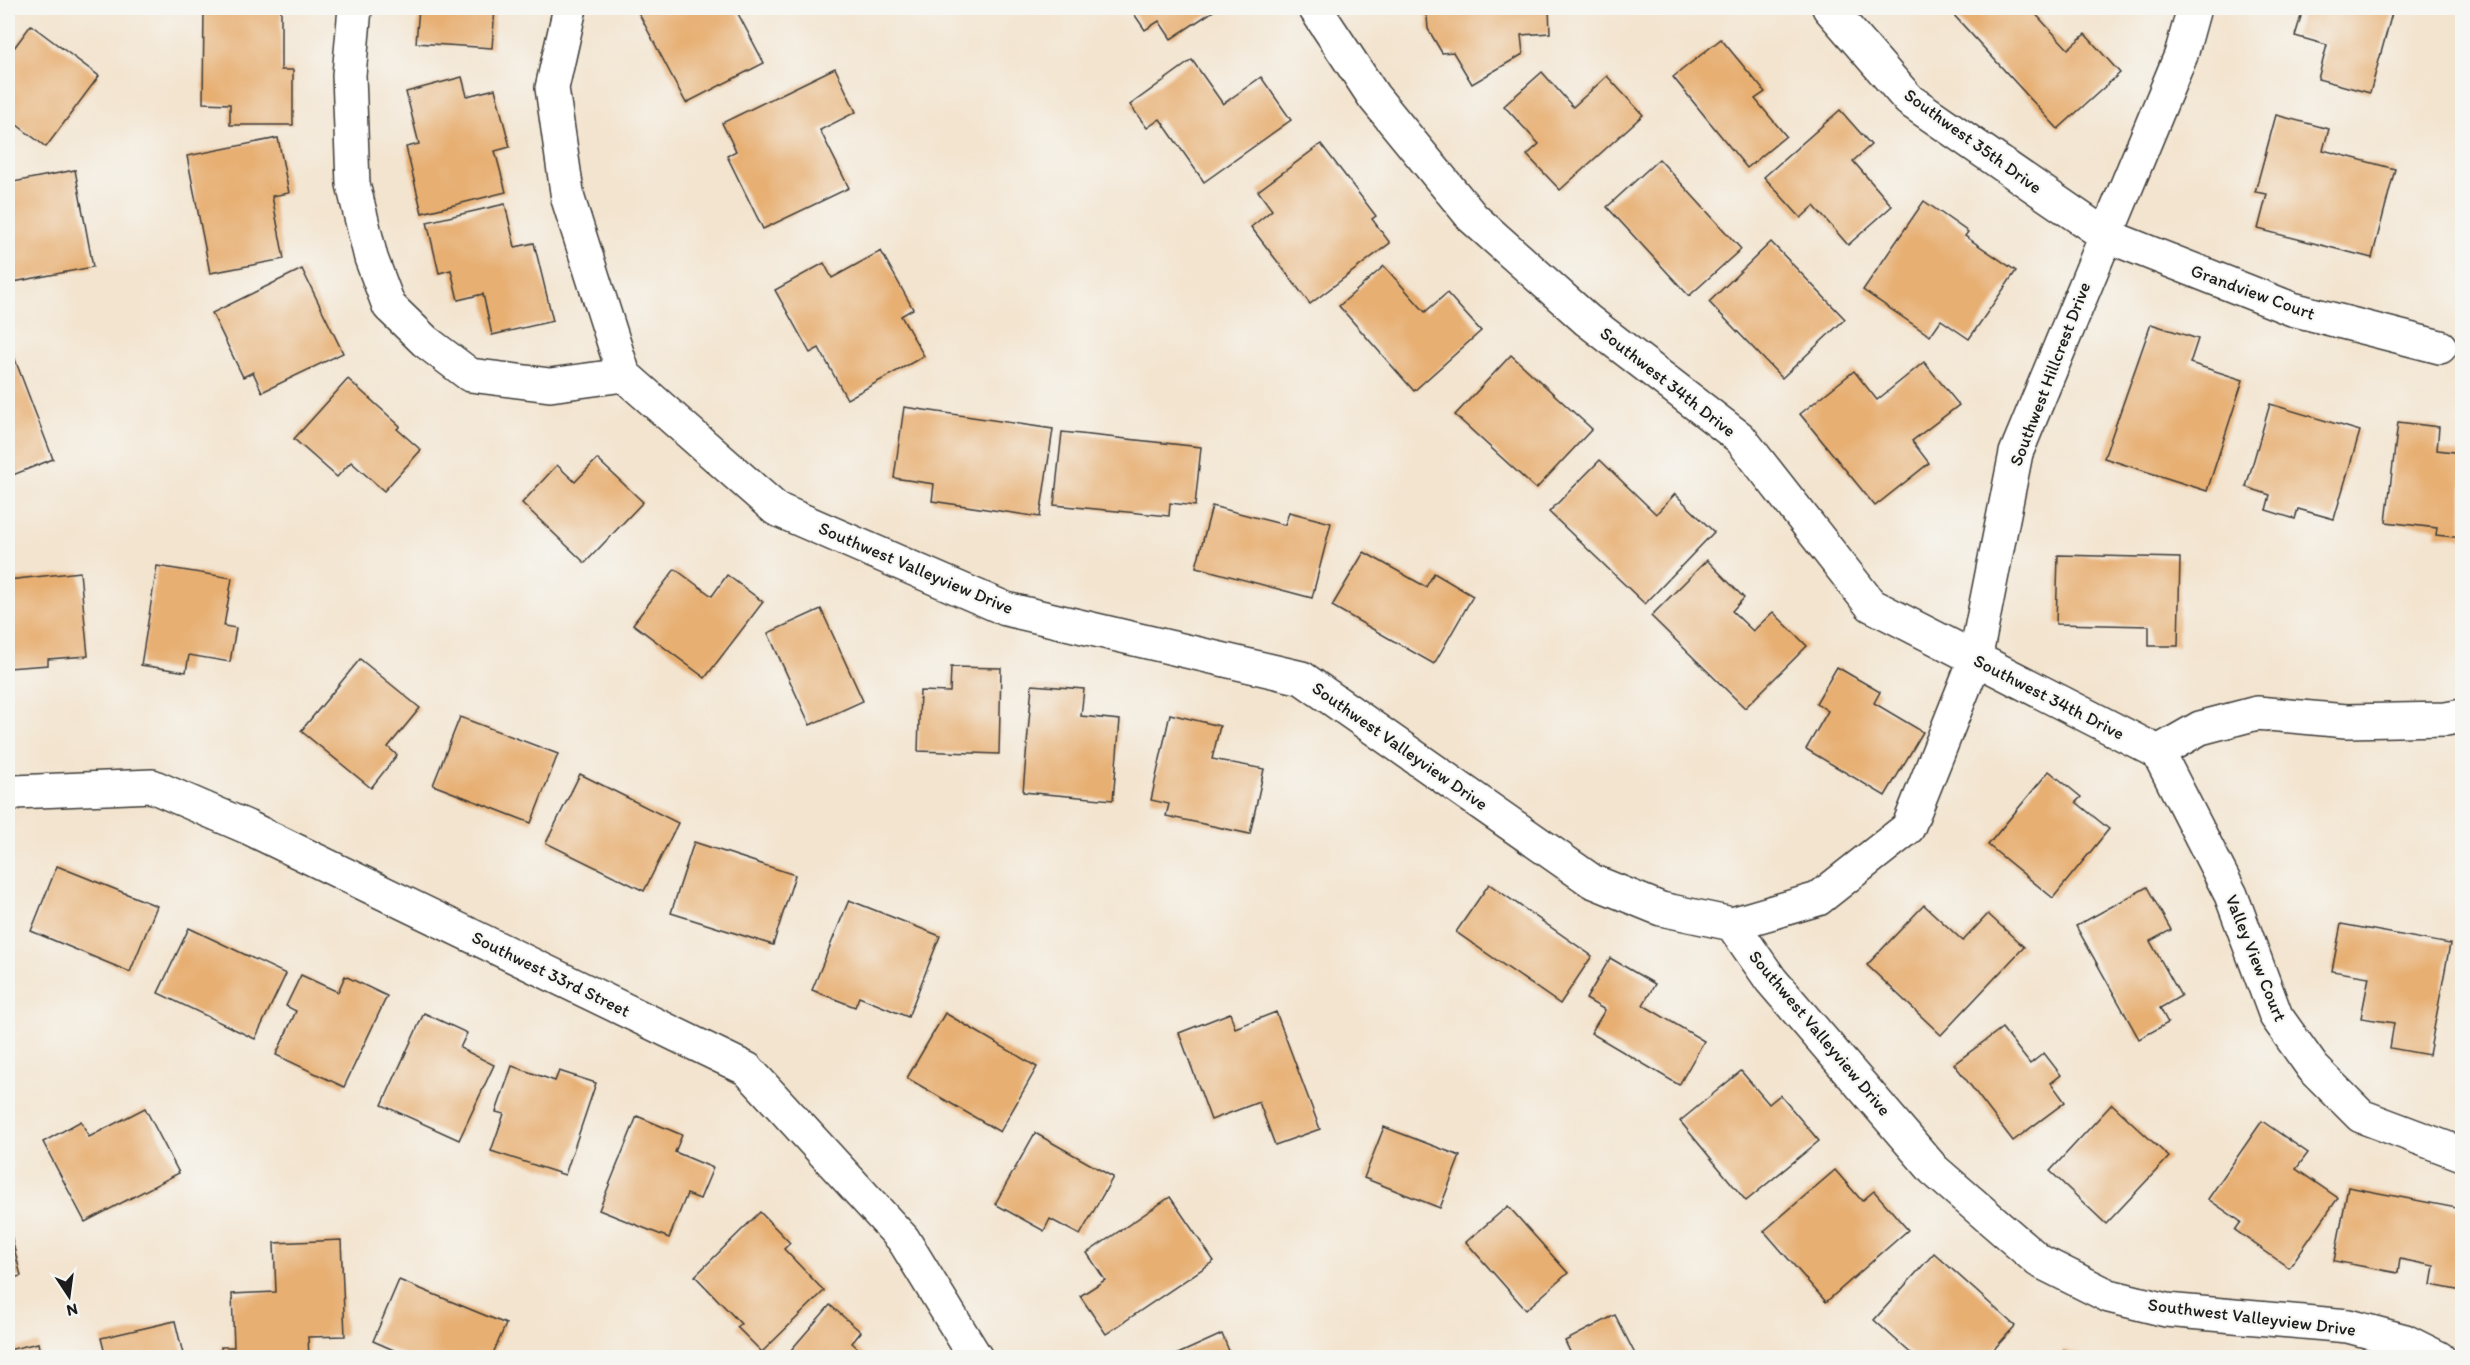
<svg xmlns="http://www.w3.org/2000/svg" width="2470" height="1365" font-family="Itim,sans-serif">
  <style>
    .building { fill: #e7af72 }
    .lines { fill: none; stroke-linecap: round; stroke-linejoin: round }
    .minor-casing { stroke: #3c3a37; stroke-width: 36 }
    .minor { stroke: #fff; stroke-width: 33 }
    .labels { text-anchor: middle; dominant-baseline: central; stroke-width: 4.5; stroke-linejoin: round; paint-order: stroke }
    .street-label { font-size: 18px; fill: #1c1c1c; stroke: #f6f6f2 }
  </style>
  <rect width="100%" height="100%" fill="#f6f6f2"/>
  <filter id="ink" filterUnits="userSpaceOnUse"><feTurbulence type="fractalNoise" baseFrequency=".0167" numOctaves="2"/><feDisplacementMap in="SourceGraphic" scale="12" xChannelSelector="R" yChannelSelector="G"/><feConvolveMatrix kernelMatrix="1 2 1 2 8 2 1 2 1" color-interpolation-filters="sRGB"/></filter>
  <filter id="wash" filterUnits="userSpaceOnUse"><feTurbulence type="fractalNoise" baseFrequency=".008" numOctaves="4" result="noise"/><feDisplacementMap in="SourceGraphic" scale="24" xChannelSelector="R" yChannelSelector="G"/><feGaussianBlur stdDeviation="1.35" result="paint"/><feColorMatrix in="noise" values="0 0 0 0 0 0 0 0 0 0 0 0 0 0 0 0 0 1.4 0 .05"/><feComposite in="paint" operator="in"/></filter>
  <g filter="url(#wash)">
    <rect width="100%" height="100%" fill="#f3e4cf"/>
    <g id="blocks">
      <g class="building">
        <polygon points="204,8 281,8 281,70 293,70 293,125 230,125 230,104 203,103"/>
        <polygon points="419,8 495,8 492,48 416,43"/>
        <polygon points="636,8 735,8 764,63 686,103"/>
        <polygon points="1130,8 1218,8 1171,39 1159,21 1145,30"/>
        <polygon points="1421,8 1549,8 1550,33 1521,35 1523,54 1472,84 1453,52 1442,53 1428,29 1427,17"/>
        <polygon points="1959,8 2030,8 2068,49 2085,34 2120,73 2058,129 1952,13"/>
        <polygon points="2293,8 2370,8 2392,13 2370,93 2318,79 2327,45 2295,36 2302,13 2292,10"/>
        <polygon points="31,25 99,76 46,147 13,122 8,129 8,56"/>
        <polygon points="1721,39 1765,92 1755,99 1786,136 1747,168 1673,77"/>
        <polygon points="1192,60 1223,104 1261,77 1291,120 1204,182 1160,119 1147,128 1130,105"/>
        <polygon points="835,68 856,112 820,130 849,188 763,229 727,156 736,151 722,123"/>
        <polygon points="1542,72 1573,107 1607,76 1643,115 1560,190 1527,155 1539,144 1504,106"/>
        <polygon points="462,77 467,96 495,89 510,147 495,151 506,192 422,213 406,147 419,144 406,92"/>
        <polygon points="1840,110 1871,145 1853,161 1892,206 1848,245 1814,206 1801,218 1764,177"/>
        <polygon points="2276,115 2329,129 2323,150 2395,169 2372,258 2258,229 2267,194 2255,192"/>
        <polygon points="278,138 289,193 272,196 284,259 210,273 187,156"/>
        <polygon points="1321,144 1376,216 1372,219 1390,243 1310,304 1251,227 1272,210 1258,191"/>
        <polygon points="1659,159 1741,249 1689,296 1607,207"/>
        <polygon points="75,170 93,267 8,283 8,183"/>
        <polygon points="1924,201 1968,232 1965,236 2016,271 1969,339 1941,320 1930,336 1863,290"/>
        <polygon points="505,204 515,247 534,243 553,321 492,335 483,294 458,300 451,270 439,273 427,222"/>
        <polygon points="1771,242 1845,319 1782,378 1709,302"/>
        <polygon points="881,251 913,309 901,316 924,356 847,399 819,348 810,353 775,290 824,263 832,278"/>
        <polygon points="1384,266 1425,312 1447,293 1481,331 1414,391 1339,306"/>
        <polygon points="302,269 343,353 262,392 253,372 243,377 212,313"/>
        <polygon points="2151,324 2198,339 2190,363 2243,380 2207,491 2104,458"/>
        <polygon points="8,341 53,459 8,477"/>
        <polygon points="1511,355 1592,429 1536,489 1455,415"/>
        <polygon points="1924,362 1959,405 1912,441 1929,463 1875,506 1800,414 1854,371 1877,400"/>
        <polygon points="348,379 400,426 397,429 421,450 384,491 351,462 337,477 294,439"/>
        <polygon points="2270,404 2360,431 2334,519 2298,509 2295,519 2266,510 2270,495 2246,487"/>
        <polygon points="904,407 1053,429 1040,517 932,501 934,484 894,478"/>
        <polygon points="2398,422 2439,427 2437,450 2462,453 2462,538 2436,535 2437,528 2386,522"/>
        <polygon points="1062,432 1201,447 1195,506 1170,503 1169,516 1054,505"/>
        <polygon points="597,459 643,502 585,563 522,503 557,465 575,482"/>
        <polygon points="1600,460 1656,514 1675,494 1714,532 1645,604 1549,512"/>
        <polygon points="1212,506 1285,525 1289,512 1331,523 1312,598 1196,567"/>
        <polygon points="1364,552 1426,587 1434,573 1473,596 1434,664 1332,606"/>
        <polygon points="2058,555 2180,558 2178,646 2149,646 2149,626 2056,624"/>
        <polygon points="1707,560 1744,598 1732,611 1753,631 1773,612 1807,646 1745,708 1651,616"/>
        <polygon points="157,566 232,578 224,626 236,628 230,662 189,655 186,672 141,665"/>
        <polygon points="675,569 712,596 727,575 763,602 705,678 633,624"/>
        <polygon points="80,572 88,656 48,659 48,665 8,668 8,580"/>
        <polygon points="821,609 863,701 810,725 768,633"/>
        <polygon points="360,659 420,708 388,747 397,755 371,788 301,731"/>
        <polygon points="951,667 1001,668 999,754 918,751 920,691 950,692"/>
        <polygon points="1837,667 1880,692 1874,703 1923,732 1885,796 1806,749 1828,711 1816,703"/>
        <polygon points="1032,685 1084,689 1081,716 1120,720 1113,800 1023,792"/>
        <polygon points="1170,714 1220,726 1212,759 1264,769 1250,834 1166,816 1169,804 1151,800"/>
        <polygon points="460,717 558,754 531,823 433,785"/>
        <polygon points="2049,771 2081,797 2076,802 2109,829 2053,898 1988,845"/>
        <polygon points="580,774 678,823 644,891 546,843"/>
        <polygon points="694,842 795,875 773,945 671,913"/>
        <polygon points="57,866 157,906 130,972 31,931"/>
        <polygon points="1489,884 1592,956 1560,1004 1456,932"/>
        <polygon points="2147,887 2171,930 2150,941 2181,996 2160,1008 2168,1023 2139,1039 2076,926"/>
        <polygon points="849,900 940,936 908,1017 859,997 855,1007 812,990"/>
        <polygon points="1924,905 1963,941 1988,914 2024,947 1941,1035 1867,965"/>
        <polygon points="2341,924 2450,944 2429,1055 2390,1048 2394,1023 2361,1018 2369,977 2332,971"/>
        <polygon points="189,928 286,974 255,1039 158,993"/>
        <polygon points="1610,958 1655,984 1643,1005 1704,1041 1679,1085 1591,1033 1605,1010 1586,999"/>
        <polygon points="301,975 338,992 345,976 387,996 344,1087 276,1055 296,1011 286,1006"/>
        <polygon points="1276,1012 1320,1129 1275,1145 1259,1102 1211,1120 1179,1033 1230,1013 1235,1028"/>
        <polygon points="424,1013 467,1033 460,1048 494,1065 459,1140 382,1105"/>
        <polygon points="945,1013 1037,1067 1000,1132 907,1078"/>
        <polygon points="2002,1028 2030,1064 2044,1053 2061,1075 2051,1083 2065,1102 2013,1141 1954,1064"/>
        <polygon points="512,1066 555,1081 559,1071 596,1083 565,1175 491,1151 504,1114 496,1112"/>
        <polygon points="1741,1071 1769,1104 1780,1095 1819,1141 1746,1201 1680,1121"/>
        <polygon points="2112,1104 2169,1157 2106,1224 2050,1171"/>
        <polygon points="145,1108 179,1173 85,1222 43,1142 81,1121 89,1137"/>
        <polygon points="637,1116 682,1135 675,1152 713,1168 700,1199 687,1194 669,1238 599,1210"/>
        <polygon points="2262,1121 2308,1153 2296,1169 2338,1198 2289,1268 2235,1230 2241,1222 2208,1199"/>
        <polygon points="1384,1127 1460,1156 1440,1208 1364,1178"/>
        <polygon points="1035,1133 1113,1177 1080,1235 1050,1219 1044,1231 995,1204"/>
        <polygon points="1835,1170 1862,1201 1874,1191 1908,1230 1826,1302 1764,1231"/>
        <polygon points="2348,1187 2462,1209 2462,1291 2431,1285 2434,1266 2400,1259 2398,1273 2334,1261"/>
        <polygon points="1170,1197 1214,1261 1106,1334 1080,1296 1105,1280 1087,1253"/>
        <polygon points="1508,1206 1568,1273 1526,1310 1466,1242"/>
        <polygon points="760,1212 790,1243 784,1249 824,1291 762,1352 737,1327 741,1324 695,1276"/>
        <polygon points="8,1223 21,1276 8,1279"/>
        <polygon points="341,1240 345,1336 308,1337 309,1358 221,1358 221,1347 234,1347 232,1294 276,1292 274,1243"/>
        <polygon points="1934,1253 2015,1326 1986,1358 1916,1358 1874,1320"/>
        <polygon points="399,1280 506,1324 491,1358 412,1358 373,1341"/>
        <polygon points="830,1305 861,1332 852,1343 869,1358 784,1358"/>
        <polygon points="1615,1315 1637,1358 1573,1358 1565,1341"/>
        <polygon points="175,1321 184,1358 106,1358 101,1338"/>
        <polygon points="1222,1334 1232,1358 1169,1358"/>
        <polygon points="38,1343 41,1358 8,1358 8,1350"/>
        <polygon points="2064,1350 2089,1357 2088,1358 2062,1358"/>
      </g>
    </g>
  </g>
  <g filter="url(#ink)">
    <use href="#blocks" fill-opacity="0" stroke="#3c3a37" stroke-width="1.5"/>
    <g class="lines">
      <g class="minor-casing">
        <g id="minor">
          <polyline points="355,8 349,75 353,184 371,258 389,306 425,341 470,375 550,385 624,375"/>
          <polyline points="570,8 552,88 568,199 624,375 776,509 1006,609 1302,678 1592,881 1661,909 1732,924 1771,980 1934,1170 2039,1261 2109,1296 2166,1310 2348,1326 2405,1341 2439,1358"/>
          <polyline points="1315,8 1374,97 1473,218 1587,320 1740,438 1871,605 2158,752"/>
          <polyline points="1829,8 1909,100 2105,235 2292,309 2440,347"/>
          <polyline points="2158,752 2231,895 2276,1016 2313,1068 2361,1116 2462,1154"/>
          <polyline points="2158,752 2200,728 2257,713 2346,721 2446,719 2462,716"/>
          <polyline points="8,796 15,792 152,786 247,827 747,1069 903,1239 976,1358"/>
          <polyline points="1732,924 1818,899 1908,828 1975,660 2016,453 2181,55 2194,8"/>
        </g>
      </g>
      <use href="#minor" class="minor"/>
    </g>
  </g>
  <g class="labels">
    <g class="street-label">
      <text transform="translate(1973 141) rotate(36)">Southwest 35th Drive</text>
      <text transform="translate(2253 292) rotate(20)">Grandview Court</text>
      <text transform="translate(2050 374) rotate(-69)">Southwest Hillcrest Drive</text>
      <text transform="translate(1668 382) rotate(38)">Southwest 34th Drive</text>
      <text transform="translate(916 568) rotate(23)">Southwest Valleyview Drive</text>
      <text transform="translate(2049 697) rotate(27)">Southwest 34th Drive</text>
      <text transform="translate(1400 746) rotate(35)">Southwest Valleyview Drive</text>
      <text transform="translate(2256 958) rotate(68)">Valley View Court</text>
      <text transform="translate(551 974) rotate(26)">Southwest 33rd Street</text>
      <text transform="translate(1820 1033) rotate(50)">Southwest Valleyview Drive</text>
      <text transform="translate(2252 1317) rotate(7)">Southwest Valleyview Drive</text>
    </g>
  </g>
  <rect width="2470" height="1365" fill="none" stroke="#f6f6f2" stroke-width="30"/>
  <g transform="translate(69 1296) rotate(167)" stroke="#f6f6f2" stroke-width="4.5" paint-order="stroke">
  <path d="M0-4.5L10 22L0 15L-10 22Z" fill="#1c1c1c"/>
  <text y="-9" font-size="16" font-weight="bold" text-anchor="middle" fill="#1c1c1c">N</text>
  </g>
</svg>
